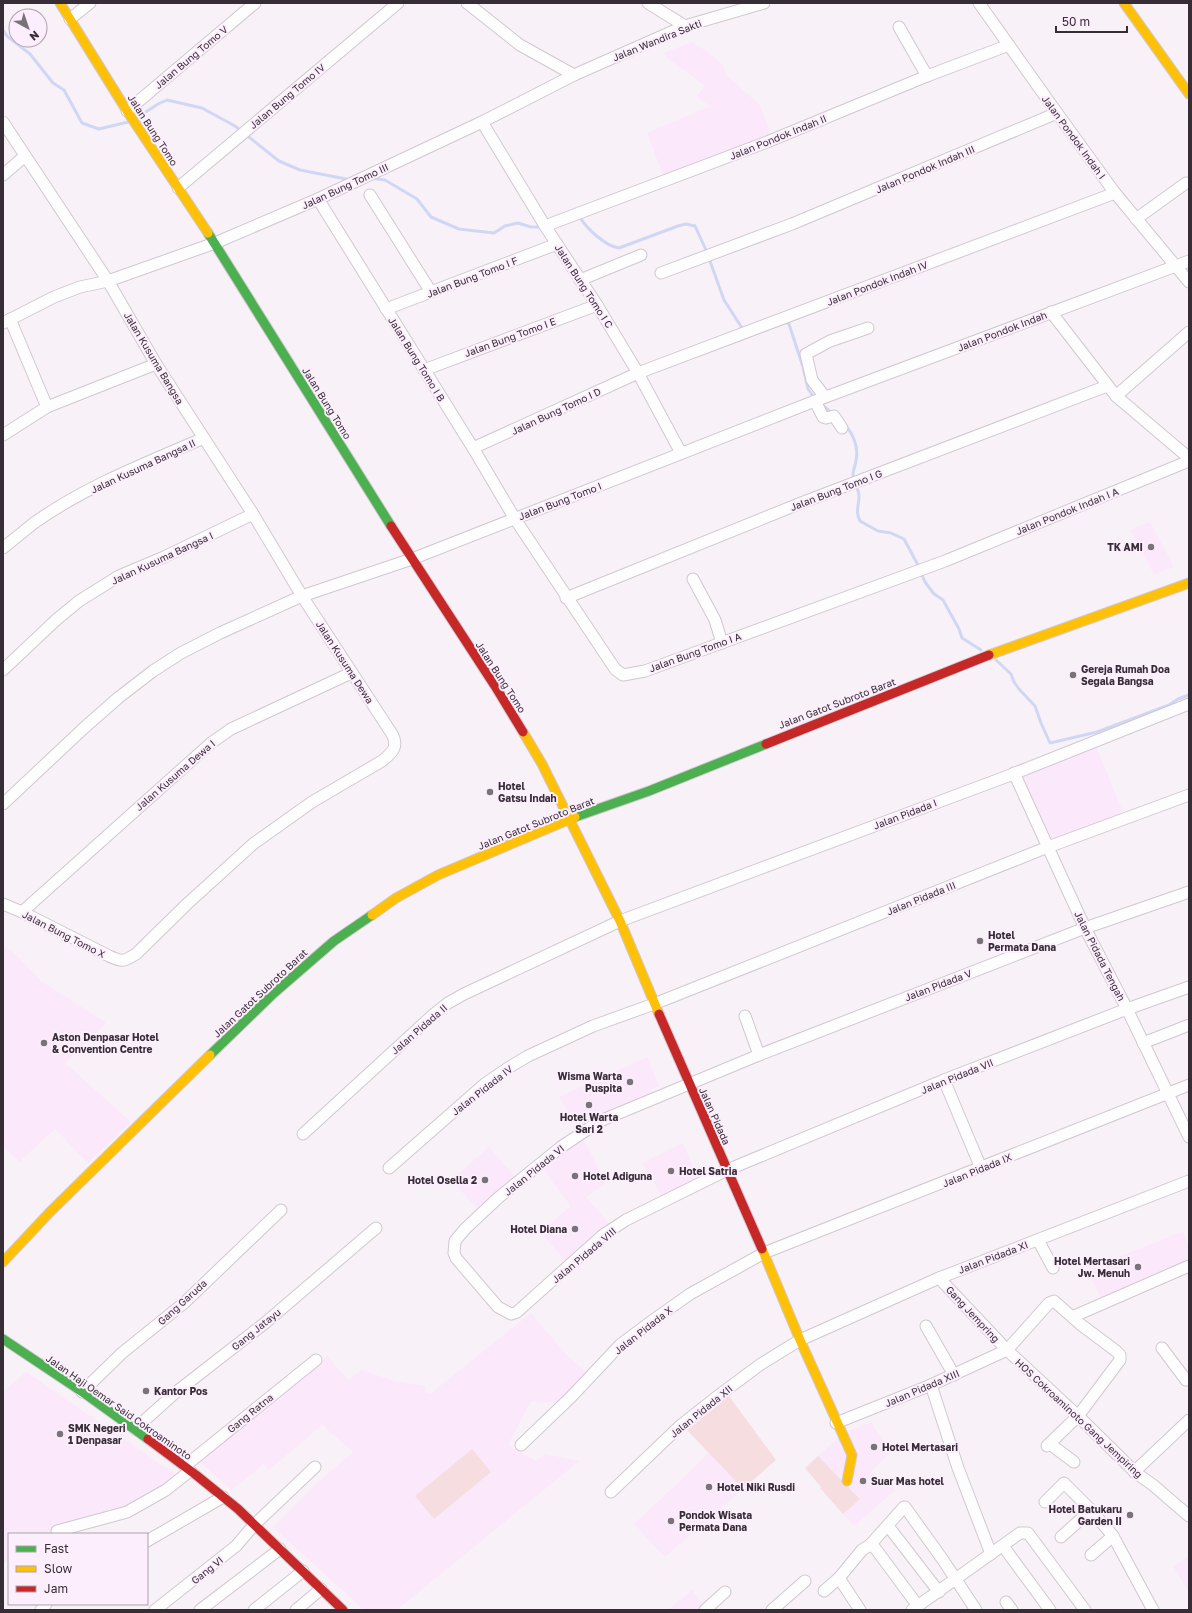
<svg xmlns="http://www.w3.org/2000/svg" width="1192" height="1613" font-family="'Golos Text',sans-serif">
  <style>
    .built { fill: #fbe8fb }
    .green { fill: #f6dee0 }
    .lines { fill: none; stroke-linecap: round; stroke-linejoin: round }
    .stream { stroke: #d0d7f4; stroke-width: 3 }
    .street-casing { stroke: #d0c8cf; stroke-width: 13 }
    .fast-casing { stroke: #d0c8cf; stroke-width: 11 }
    .slow-casing { stroke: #d0c8cf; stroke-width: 11 }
    .jam-casing { stroke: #d0c8cf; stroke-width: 11 }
    .street { stroke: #fefdfe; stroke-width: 11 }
    .fast { stroke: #4caf50; stroke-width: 9 }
    .slow { stroke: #ffc107; stroke-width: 9 }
    .jam { stroke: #c62828; stroke-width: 9 }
    .poi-dot { fill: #7a727a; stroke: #fceefc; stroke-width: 1.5 }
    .labels { text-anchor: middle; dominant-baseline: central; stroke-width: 4; stroke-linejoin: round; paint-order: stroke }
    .street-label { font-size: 10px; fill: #362d36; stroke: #fceefc }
    .poi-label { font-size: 10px; font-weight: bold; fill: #362d36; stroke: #fceefc; text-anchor: start }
  </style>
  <rect width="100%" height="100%" fill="#f8f2f8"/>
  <g class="built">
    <polygon points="692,42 708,52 724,66 726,75 759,104 772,136 664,178 647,133 710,106 696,97 705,86 667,58 664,53"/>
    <polygon points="1150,522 1174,567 1154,574 1130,530"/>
    <polygon points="1095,744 1123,812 1050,844 1020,776"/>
    <polygon points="3,947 13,952 41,981 106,1023 65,1063 131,1122 88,1163 55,1129 19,1162 3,1146"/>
    <polygon points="647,1057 659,1086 651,1089 654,1095 580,1129 559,1097"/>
    <polygon points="584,1140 606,1183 586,1197 611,1226 569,1264 540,1232 571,1206 543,1169 572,1146"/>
    <polygon points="683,1143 698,1179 662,1196 642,1163"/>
    <polygon points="489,1147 518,1180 480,1212 451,1180"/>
    <polygon points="1183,1231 1189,1247 1189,1263 1101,1298 1087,1270"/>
    <polygon points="531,1313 566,1354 588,1374 562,1403 531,1401 508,1445 536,1461 545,1454 579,1461 397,1610 364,1610 273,1527 317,1483 353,1452 322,1425 269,1470 264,1464 232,1490 197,1460 238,1426 327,1356 348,1380 362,1370 394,1381 426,1386 425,1391 430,1394"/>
    <polygon points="26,1372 178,1476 121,1512 43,1534 9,1534 9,1559 3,1564 3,1392"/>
    <polygon points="872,1422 874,1428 892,1450 871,1472 895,1490 854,1526 843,1514 860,1498 818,1456 838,1438 851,1430"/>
    <polygon points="708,1453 743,1489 665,1557 634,1524 676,1485"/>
    <polygon points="1189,1556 1189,1592 1173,1567"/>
    <polygon points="692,1590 706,1608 703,1610 668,1610"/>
  </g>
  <g class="green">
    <polygon points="729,1396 776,1460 743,1489 687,1430"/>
    <polygon points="472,1449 491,1472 434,1519 415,1496"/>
    <polygon points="818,1456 860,1499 843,1514 820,1488 821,1487 805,1468"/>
  </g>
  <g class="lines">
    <g class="stream">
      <polyline points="3,30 7,36 30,54 53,83 64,90 82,123 99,129 128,122"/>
      <polyline points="138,117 158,104 167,100 202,108 235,126 279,161 300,170 351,180"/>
      <polyline points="371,178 385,180 417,199 431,217 459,229 494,233 505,226 518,223 531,227 543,227"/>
      <path d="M579 216C586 228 605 246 619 248L678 226 686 224 695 226 706 250 724 300 744 331"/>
      <polyline points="783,321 789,324 803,367 808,389 815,399"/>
      <polyline points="821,404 832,413"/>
      <path d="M845 425C853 434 859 447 856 460 856 465 853 469 853 475 853 482 859 489 859 496 859 505 855 512 860 521L878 531 891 533 904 539 919 567"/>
      <polyline points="921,573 925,582 934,594 943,600 959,629 962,638 981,650"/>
      <polyline points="996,660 1011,674 1014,682 1019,689 1035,706 1041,723 1050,743 1097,732 1169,705 1178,699 1189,695"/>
    </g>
    <g class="street-casing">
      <g id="street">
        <polyline points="467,3 520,45 574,75"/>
        <polyline points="648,3 685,26"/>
        <polyline points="979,3 1057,113 1115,193 1189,282"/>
        <polyline points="70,19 90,3"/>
        <polyline points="899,27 927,76"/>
        <polyline points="127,111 255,3"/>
        <path d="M3 122 108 281 156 364 253 514 302 596 392 734C399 747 392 753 382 761L312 802 253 844 187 904 136 954C123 962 122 962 109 956L22 912 3 904"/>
        <polyline points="482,122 545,226 597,305 638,373 681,453"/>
        <polyline points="3,175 25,156"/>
        <polyline points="178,188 398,3"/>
        <polyline points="370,195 431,292"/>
        <polyline points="318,199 473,448 515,519 615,669 623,675 645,671 945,561 1189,461"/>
        <polyline points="1136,219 1186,183"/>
        <polyline points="545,226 767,142 927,76 1009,45"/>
        <polyline points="661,273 792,224 1057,113"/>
        <polyline points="580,280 641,255"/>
        <polyline points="386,309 557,244"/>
        <polyline points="1051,312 1116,396 1189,458"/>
        <polyline points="10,319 47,407"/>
        <polyline points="3,323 54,297 80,287 108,281 215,243 318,199 482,122 574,75 685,26 764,3"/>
        <polyline points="424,370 597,305"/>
        <polyline points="1116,396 1189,332"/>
        <polyline points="825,397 812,380 806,354 830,341 868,328"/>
        <polyline points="815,401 823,417 826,418 834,416 842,428"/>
        <polyline points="3,435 47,407 156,364"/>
        <polyline points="473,448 638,373 1115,193"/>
        <path d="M3 548C13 540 24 531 34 523 86 486 146 463 204 438"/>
        <polyline points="693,579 715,620 722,643"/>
        <polyline points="566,598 801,503 1107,386"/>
        <polyline points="3,670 56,620 79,601 119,576 164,557 253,514"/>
        <polyline points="1014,773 1085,928 1127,1009 1189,1137"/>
        <polyline points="3,804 85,727 118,698 153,671 181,653 220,633 302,596 412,559 815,401 1189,261"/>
        <polyline points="1189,892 1085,928 759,1055 600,1121 561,1147 498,1198 465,1229 455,1241 454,1253 456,1258 498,1307 511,1314 517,1312 603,1235 626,1220 727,1170 944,1080 1127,1009 1189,987"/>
        <polyline points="22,912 211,743 231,729 351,673"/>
        <polyline points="745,1016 759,1055"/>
        <polyline points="1143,1043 1189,1025"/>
        <polyline points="944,1080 981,1168"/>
        <polyline points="303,1134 434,1014 448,1003 464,994 620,921 1008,776 1189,704"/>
        <polyline points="389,1168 486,1083 508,1068 528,1056 593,1026 654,1004 1048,847 1189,795"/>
        <polyline points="1038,1240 1053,1268"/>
        <polyline points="939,1278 1007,1350 1078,1416 1136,1473 1153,1485 1189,1516"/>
        <polyline points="1072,1317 1189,1266"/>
        <polyline points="926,1326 954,1375"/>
        <polyline points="1162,1348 1186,1380 1189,1378"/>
        <polyline points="931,1385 958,1468 991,1554"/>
        <polyline points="82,1392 122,1353 184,1303 281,1210"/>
        <polyline points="836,1423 931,1385 1007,1350 1049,1303 1054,1301 1080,1324 1116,1351 1120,1355 1120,1360 1078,1416 1047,1446"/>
        <polyline points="135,1429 175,1393 265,1323 376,1228"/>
        <polyline points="1050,1444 1074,1462"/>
        <polyline points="521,1445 571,1397 620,1345 652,1321 690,1294 764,1253 1189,1085"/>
        <polyline points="185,1466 316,1360"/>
        <polyline points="1134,1472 1189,1420"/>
        <polyline points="611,1492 681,1425 714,1399 761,1364 800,1340 939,1278 1189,1181"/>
        <polyline points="1045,1502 1064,1483 1091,1510 1113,1536 1153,1610"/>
        <polyline points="888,1526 939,1592"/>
        <polyline points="57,1531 127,1512 166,1490 190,1471"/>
        <polyline points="1061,1537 1091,1510"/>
        <polyline points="147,1541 223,1497"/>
        <polyline points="870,1545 904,1507 905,1507 943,1560 976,1610"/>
        <polyline points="1003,1546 1050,1610"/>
        <polyline points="1091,1555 1113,1536"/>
        <polyline points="839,1578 860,1610"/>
        <polyline points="824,1591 839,1578 862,1550 870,1545 875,1548 918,1606"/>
        <polyline points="1006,1602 1012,1610"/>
        <polyline points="41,1610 46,1604"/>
        <polyline points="155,1610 236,1546 254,1525 315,1467"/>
        <polyline points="200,1610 280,1549"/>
        <polyline points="254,1610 303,1571"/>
        <polyline points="296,1610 321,1589"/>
        <polyline points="705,1610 725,1592"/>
        <polyline points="772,1610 805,1581"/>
        <polyline points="912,1610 1020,1533 1028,1533 1085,1610"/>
      </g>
    </g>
    <g class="fast-casing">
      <g id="fast">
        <polyline points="208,233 391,526"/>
        <polyline points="575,817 649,791 766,744"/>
        <polyline points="210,1055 274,993 334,941 372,915"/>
        <polyline points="3,1339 87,1395 148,1439"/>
      </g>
    </g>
    <g class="slow-casing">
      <g id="slow">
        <polyline points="60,3 127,111 208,233"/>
        <polyline points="1124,3 1189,94"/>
        <polyline points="989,655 1189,583"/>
        <polyline points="523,732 542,764 620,921 659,1014"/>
        <polyline points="372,915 396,898 438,875 575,817"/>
        <polyline points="762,1249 800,1340 852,1455 847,1481"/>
        <polyline points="3,1262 50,1212 210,1055"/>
      </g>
    </g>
    <g class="jam-casing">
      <g id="jam">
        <polyline points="391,526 495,686 523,732"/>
        <polyline points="766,744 989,655"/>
        <polyline points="659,1014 762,1249"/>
        <polyline points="148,1439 196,1475 238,1509 343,1610"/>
      </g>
    </g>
    <use href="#street" class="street"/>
    <use href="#fast" class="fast"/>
    <use href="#slow" class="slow"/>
    <use href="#jam" class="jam"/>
  </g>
  <g class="poi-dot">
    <circle cx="1151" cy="547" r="4"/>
    <circle cx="1073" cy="675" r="4"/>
    <circle cx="490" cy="792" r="4"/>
    <circle cx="980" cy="941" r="4"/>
    <circle cx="44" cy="1043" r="4"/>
    <circle cx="630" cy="1082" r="4"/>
    <circle cx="589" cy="1105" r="4"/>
    <circle cx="671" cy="1171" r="4"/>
    <circle cx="575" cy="1176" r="4"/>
    <circle cx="485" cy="1180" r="4"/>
    <circle cx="575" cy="1229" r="4"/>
    <circle cx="1138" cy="1267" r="4"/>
    <circle cx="146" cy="1391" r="4"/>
    <circle cx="60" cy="1434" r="4"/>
    <circle cx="874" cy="1447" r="4"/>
    <circle cx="863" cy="1481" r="4"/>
    <circle cx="709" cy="1487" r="4"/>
    <circle cx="1130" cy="1515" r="4"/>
    <circle cx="671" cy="1521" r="4"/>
  </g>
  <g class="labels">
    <g class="street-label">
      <text transform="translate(657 40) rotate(-22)">Jalan Wandira Sakti</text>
      <text transform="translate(191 57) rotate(-40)">Jalan Bung Tomo V</text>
      <text transform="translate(287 96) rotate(-40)">Jalan Bung Tomo IV</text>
      <text transform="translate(153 130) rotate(57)">Jalan Bung Tomo</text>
      <text transform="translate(778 137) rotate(-22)">Jalan Pondok Indah II</text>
      <text transform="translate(1074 137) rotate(54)">Jalan Pondok Indah I</text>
      <text transform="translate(925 169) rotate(-23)">Jalan Pondok Indah III</text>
      <text transform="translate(345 186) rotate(-25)">Jalan Bung Tomo III</text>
      <text transform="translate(472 277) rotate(-21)">Jalan Bung Tomo I F</text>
      <text transform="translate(877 283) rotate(-21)">Jalan Pondok Indah IV</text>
      <text transform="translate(584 286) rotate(57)">Jalan Bung Tomo I C</text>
      <text transform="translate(1002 331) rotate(-21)">Jalan Pondok Indah</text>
      <text transform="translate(510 337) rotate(-20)">Jalan Bung Tomo I E</text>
      <text transform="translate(154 358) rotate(59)">Jalan Kusuma Bangsa</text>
      <text transform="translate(417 359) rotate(58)">Jalan Bung Tomo I B</text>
      <text transform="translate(327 403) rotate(58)">Jalan Bung Tomo</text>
      <text transform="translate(556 411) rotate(-25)">Jalan Bung Tomo I D</text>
      <text transform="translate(143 466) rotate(-25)">Jalan Kusuma Bangsa II</text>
      <text transform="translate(836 490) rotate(-21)">Jalan Bung Tomo I G</text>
      <text transform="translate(560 501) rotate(-21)">Jalan Bung Tomo I</text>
      <text transform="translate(1067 511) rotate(-22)">Jalan Pondok Indah I A</text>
      <text transform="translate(162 558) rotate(-25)">Jalan Kusuma Bangsa I</text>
      <text transform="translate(695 652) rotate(-20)">Jalan Bung Tomo I A</text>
      <text transform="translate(345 662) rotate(57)">Jalan Kusuma Dewa</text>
      <text transform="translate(501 677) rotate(57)">Jalan Bung Tomo</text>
      <text transform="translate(837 703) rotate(-21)">Jalan Gatot Subroto Barat</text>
      <text transform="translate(175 775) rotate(-41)">Jalan Kusuma Dewa I</text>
      <text transform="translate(905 814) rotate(-21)">Jalan Pidada I</text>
      <text transform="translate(536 823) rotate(-22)">Jalan Gatot Subroto Barat</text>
      <text transform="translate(921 898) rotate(-22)">Jalan Pidada III</text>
      <text transform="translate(64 934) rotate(27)">Jalan Bung Tomo X</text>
      <text transform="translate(1100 956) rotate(63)">Jalan Pidada Tengah</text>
      <text transform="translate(938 985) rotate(-21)">Jalan Pidada V</text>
      <text transform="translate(260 993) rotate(-43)">Jalan Gatot Subroto Barat</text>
      <text transform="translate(419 1029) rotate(-41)">Jalan Pidada II</text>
      <text transform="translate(957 1076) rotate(-22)">Jalan Pidada VII</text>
      <text transform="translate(482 1090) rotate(-38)">Jalan Pidada IV</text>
      <text transform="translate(715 1116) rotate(66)">Jalan Pidada</text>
      <text transform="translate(534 1170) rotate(-39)">Jalan Pidada VI</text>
      <text transform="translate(977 1170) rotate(-22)">Jalan Pidada IX</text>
      <text transform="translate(584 1255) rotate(-40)">Jalan Pidada VIII</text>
      <text transform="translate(993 1257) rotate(-21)">Jalan Pidada XI</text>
      <text transform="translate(182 1302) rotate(-42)">Gang Garuda</text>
      <text transform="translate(973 1314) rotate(47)">Gang Jempring</text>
      <text transform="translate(256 1329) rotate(-39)">Gang Jatayu</text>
      <text transform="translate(643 1330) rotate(-38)">Jalan Pidada X</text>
      <text transform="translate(922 1388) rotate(-23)">Jalan Pidada XIII</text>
      <text transform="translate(119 1407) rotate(35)">Jalan Haji Oemar Said Cokroaminoto</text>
      <text transform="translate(701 1411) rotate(-39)">Jalan Pidada XII</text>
      <text transform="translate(250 1413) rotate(-39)">Gang Ratna</text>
      <text transform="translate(1079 1418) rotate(43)">HOS Cokroaminoto Gang Jempiring</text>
      <text transform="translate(207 1570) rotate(-39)">Gang VI</text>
    </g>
    <g class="poi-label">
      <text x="1143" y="547" text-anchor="end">TK AMI</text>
      <text x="1081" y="669">Gereja Rumah Doa<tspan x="1081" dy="12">Segala Bangsa</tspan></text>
      <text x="498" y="786">Hotel<tspan x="498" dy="12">Gatsu Indah</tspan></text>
      <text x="988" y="935">Hotel<tspan x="988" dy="12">Permata Dana</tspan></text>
      <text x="52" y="1037">Aston Denpasar Hotel<tspan x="52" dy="12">&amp; Convention Centre</tspan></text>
      <text x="622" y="1076" text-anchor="end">Wisma Warta<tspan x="622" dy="12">Puspita</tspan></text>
      <text x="589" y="1117" text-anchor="middle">Hotel Warta<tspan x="589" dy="12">Sari 2</tspan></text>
      <text x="679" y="1171">Hotel Satria</text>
      <text x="583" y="1176">Hotel Adiguna</text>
      <text x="477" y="1180" text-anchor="end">Hotel Osella 2</text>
      <text x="567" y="1229" text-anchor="end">Hotel Diana</text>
      <text x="1130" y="1261" text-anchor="end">Hotel Mertasari<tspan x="1130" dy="12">Jw. Menuh</tspan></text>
      <text x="154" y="1391">Kantor Pos</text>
      <text x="68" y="1428">SMK Negeri<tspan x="68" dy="12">1 Denpasar</tspan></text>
      <text x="882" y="1447">Hotel Mertasari</text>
      <text x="871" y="1481">Suar Mas hotel</text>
      <text x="717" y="1487">Hotel Niki Rusdi</text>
      <text x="1122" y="1509" text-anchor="end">Hotel Batukaru<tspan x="1122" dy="12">Garden II</tspan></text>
      <text x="679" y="1515">Pondok Wisata<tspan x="679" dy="12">Permata Dana</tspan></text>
    </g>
  </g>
  <rect width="1192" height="1613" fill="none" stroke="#362d36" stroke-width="8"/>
  <rect x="8" y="1533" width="140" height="72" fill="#fceefc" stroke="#ada1ad"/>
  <rect x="16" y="1546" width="20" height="6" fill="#4caf50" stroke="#ada1ad"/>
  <text x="44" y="1553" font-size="12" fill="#362d36">Fast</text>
  <rect x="16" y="1566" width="20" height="6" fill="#ffc107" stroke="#ada1ad"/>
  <text x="44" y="1573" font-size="12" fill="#362d36">Slow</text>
  <rect x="16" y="1586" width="20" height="6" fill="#c62828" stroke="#ada1ad"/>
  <text x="44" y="1593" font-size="12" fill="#362d36">Jam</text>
  <g transform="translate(28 28) rotate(140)"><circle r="19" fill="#fceefc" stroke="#ada1ad"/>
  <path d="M0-3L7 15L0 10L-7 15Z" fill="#7a727a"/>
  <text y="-6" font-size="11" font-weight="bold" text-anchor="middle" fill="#362d36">N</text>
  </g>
  <path d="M1056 26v6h71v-6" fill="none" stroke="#362d36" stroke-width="2"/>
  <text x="1062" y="26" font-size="12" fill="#362d36" stroke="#fceefc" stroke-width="3" paint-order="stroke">50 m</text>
</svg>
